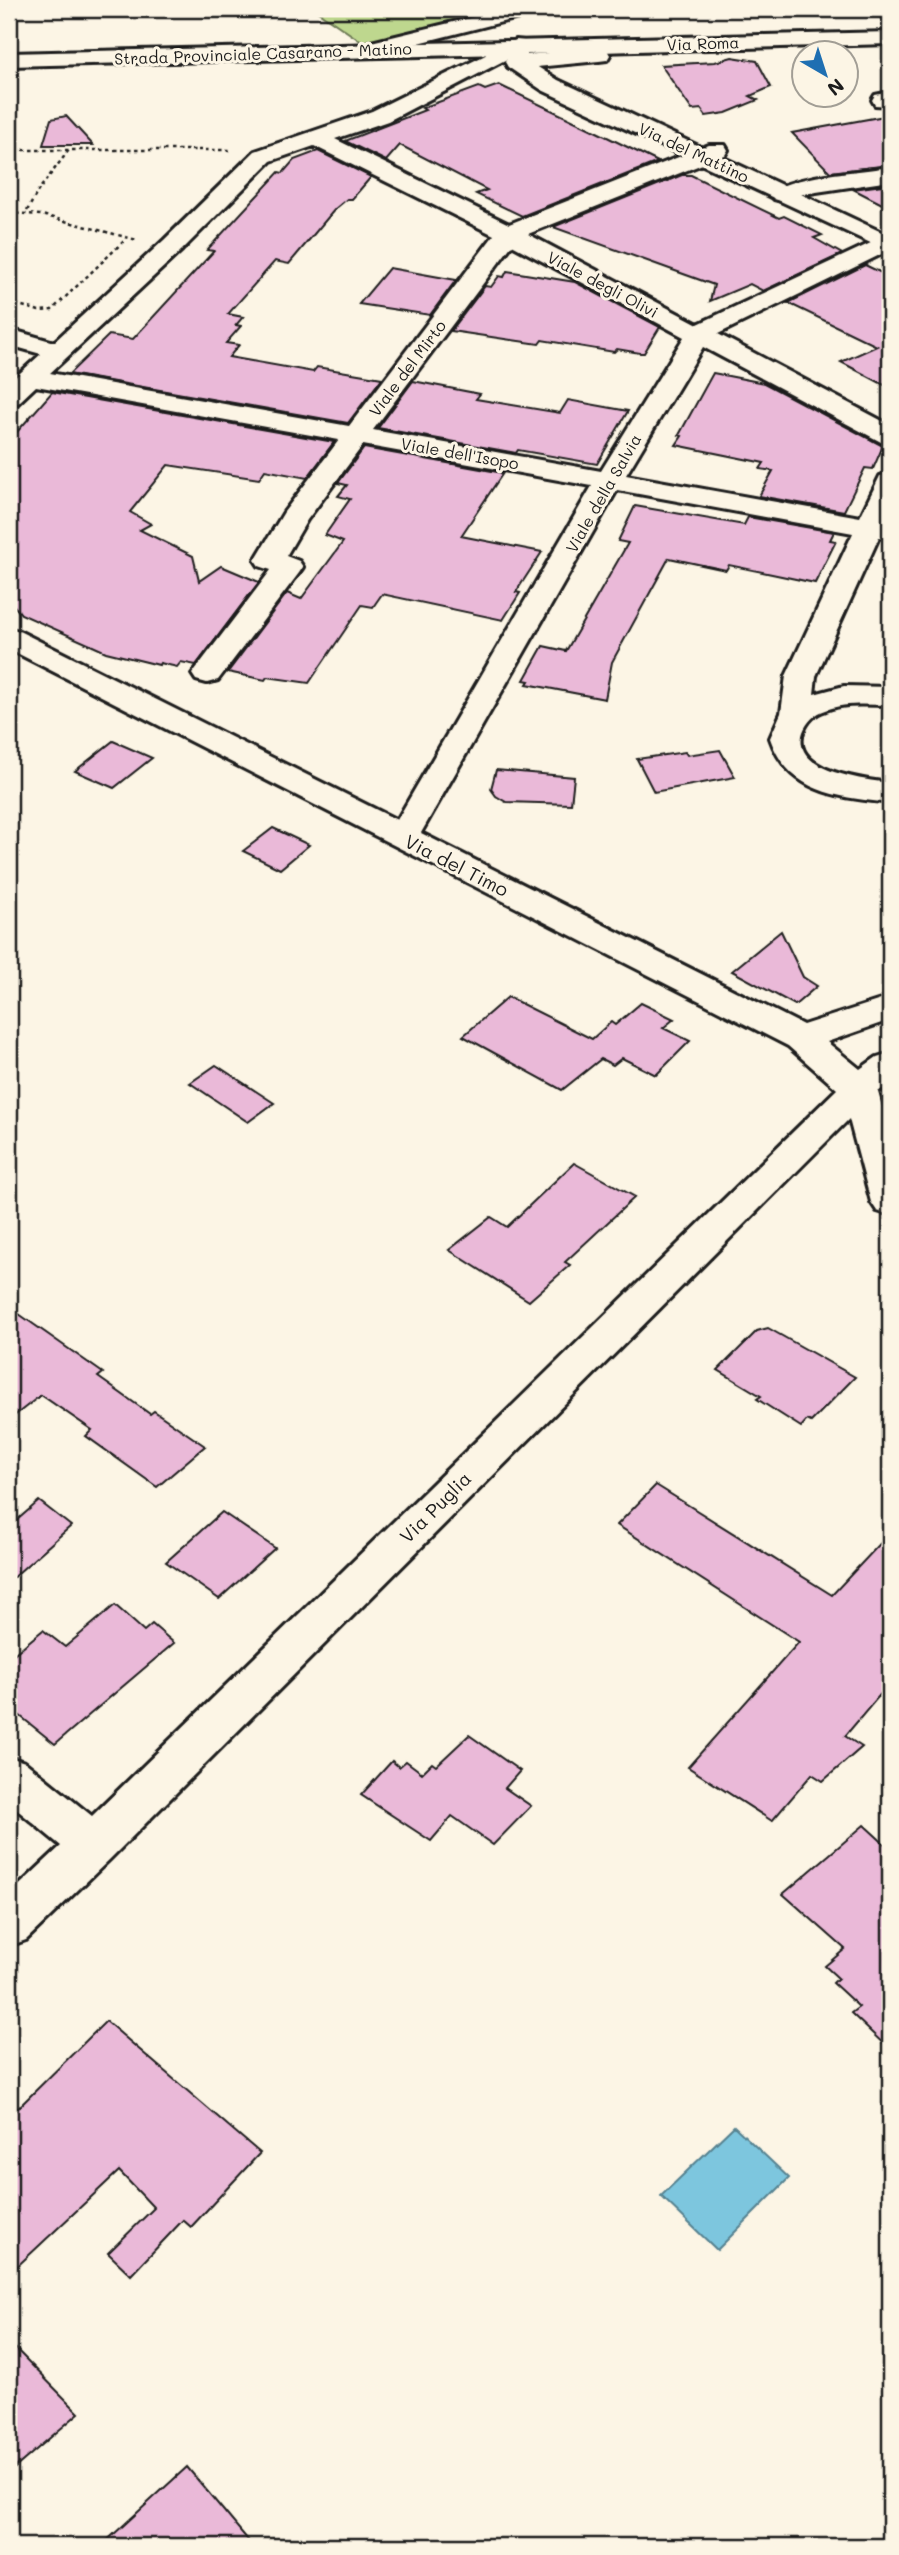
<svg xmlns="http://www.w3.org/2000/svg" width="899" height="2555" font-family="Mali,sans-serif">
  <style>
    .green { fill: #bed78e; stroke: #6d7a55; stroke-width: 2 }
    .water { fill: #7dc6de; stroke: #568290; stroke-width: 2 }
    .building { fill: #eab9d8; stroke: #1c1c1c; stroke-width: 2 }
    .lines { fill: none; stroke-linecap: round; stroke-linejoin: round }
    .minor-casing { stroke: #1c1c1c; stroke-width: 6 }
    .major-casing { stroke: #1c1c1c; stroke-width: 6 }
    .path { stroke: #1c1c1c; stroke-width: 2.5; stroke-dasharray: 3.5 3.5; stroke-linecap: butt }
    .minor { fill: #fcf5e5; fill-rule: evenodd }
    .major { fill: #fcf5e5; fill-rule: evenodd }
    .labels { text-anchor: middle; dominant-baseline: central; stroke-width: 6; stroke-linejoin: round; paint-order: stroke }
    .far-street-label { font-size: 16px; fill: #1c1c1c; stroke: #fcf5e5 }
    .street-label { font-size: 19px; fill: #1c1c1c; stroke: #fcf5e5 }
  </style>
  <rect width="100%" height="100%" fill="#fcf5e5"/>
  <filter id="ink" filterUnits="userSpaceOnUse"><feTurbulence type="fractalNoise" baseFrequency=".0143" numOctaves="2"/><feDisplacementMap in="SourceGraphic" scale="14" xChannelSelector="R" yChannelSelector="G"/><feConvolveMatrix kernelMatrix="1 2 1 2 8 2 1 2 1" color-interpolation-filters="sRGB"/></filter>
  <g filter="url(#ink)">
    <polygon class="green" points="314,9 492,9 499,14 365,44"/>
    <polygon class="water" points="734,2126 789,2178 717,2250 661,2196"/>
    <g class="building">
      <polygon points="732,57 757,61 771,87 750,96 758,100 726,113 706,116 701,109 692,110 661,65 715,62"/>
      <polygon points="499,85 597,132 658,162 522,216 476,194 487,190 400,145 386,161 345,141 425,110 422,108 479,87 485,90"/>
      <polygon points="890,115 890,165 830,172 792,133"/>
      <polygon points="66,116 93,145 43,145 51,119"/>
      <polygon points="318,151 371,177 352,199 347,199 335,209 289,264 275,261 228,314 243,317 236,325 241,326 226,343 239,345 229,357 313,372 317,367 382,378 348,423 69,374 109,335 133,339 214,251 207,250 279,172 283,173 294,160"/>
      <polygon points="682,175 691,175 779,218 784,216 822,235 814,238 842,254 763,291 750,284 710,301 714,285 553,227"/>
      <polygon points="890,184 890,208 853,189"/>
      <polygon points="865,265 890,277 890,388 841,362 877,346 788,303"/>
      <polygon points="389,268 456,280 430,315 359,304"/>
      <polygon points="507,271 575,282 660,327 644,353 640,353 617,349 614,352 542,340 539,344 451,331 485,286 491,287 499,276 504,277"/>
      <polygon points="713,373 764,383 883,446 873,469 865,468 844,511 759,496 773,471 760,469 764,463 676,445 682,436 679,435"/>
      <polygon points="413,381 480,394 476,399 560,413 568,400 628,411 597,464 518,450 516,453 378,428"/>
      <polygon points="52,392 334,442 307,478 265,470 259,479 168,465 130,512 151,524 140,530 193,556 199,581 221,566 259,582 196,665 181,662 177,667 160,663 159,665 106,652 21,614 9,600 9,441"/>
      <polygon points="364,448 503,473 461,536 542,552 516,592 520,593 503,620 382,594 373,607 362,605 309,683 267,677 265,680 228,672 287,593 301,599 343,542 325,535 350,499 338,496 347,485 338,483"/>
      <polygon points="635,506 744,525 748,517 834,532 830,540 836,541 815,583 729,565 726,570 669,558 612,662 605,699 527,684 529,681 524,680 543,646 566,651 628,543 618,541"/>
      <polygon points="113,741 152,758 114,788 75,771"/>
      <polygon points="720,750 735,777 654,792 637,759 685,752 687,755"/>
      <polygon points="496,770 574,777 571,804 506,802 496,796 491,789"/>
      <polygon points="273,828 309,845 280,869 243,851"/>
      <polygon points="781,931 803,977 817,986 795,1005 732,971"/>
      <polygon points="508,997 592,1039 611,1022 615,1025 641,1003 674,1019 663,1028 690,1041 656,1075 622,1058 613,1065 601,1059 562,1090 463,1036"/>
      <polygon points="216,1065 274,1103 248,1122 190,1083"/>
      <polygon points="574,1163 635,1197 565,1262 570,1265 529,1301 449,1250 491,1217 507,1227"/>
      <polygon points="9,1307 103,1373 98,1377 150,1414 154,1411 205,1446 157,1487 86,1436 92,1430 41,1395 9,1420"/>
      <polygon points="768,1328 855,1377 811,1422 807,1420 801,1427 757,1399 761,1396 718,1370 757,1331"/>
      <polygon points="656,1485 832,1595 890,1533 890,1683 845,1736 862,1747 823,1781 812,1774 772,1821 688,1767 799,1642 617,1525"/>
      <polygon points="39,1501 71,1526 9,1581 9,1527"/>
      <polygon points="222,1512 275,1548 219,1599 166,1562"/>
      <polygon points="115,1605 144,1631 152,1624 174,1643 55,1744 9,1707 9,1658 43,1630 65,1647"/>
      <polygon points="469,1735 520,1771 505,1788 531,1806 493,1845 452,1816 431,1841 361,1795 392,1761 399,1767 406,1761 422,1773 432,1763 436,1766"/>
      <polygon points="864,1825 890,1849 890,2050 851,2013 859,2007 833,1983 838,1978 825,1966 845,1949 783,1894"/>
      <polygon points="106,2021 260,2153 191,2227 183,2220 131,2275 108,2253 154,2208 119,2171 9,2274 9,2117"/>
      <polygon points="9,2342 79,2413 9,2473"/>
      <polygon points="187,2467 253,2546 101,2546"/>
    </g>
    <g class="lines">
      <g class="minor-casing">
        <g id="minor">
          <polygon points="507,9 541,9 538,13 371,55 363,54 360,49 363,44"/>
          <path d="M516 40 524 41 527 46 512 56 599 49 607 50 610 55 607 60 599 61 516 69 508 67 505 62 507 59 388 121 335 139 509 224 709 145H725L728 150 725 155 528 234 698 324 890 234V250L718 334 890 425V444L881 442 703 347 626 475 860 517 880 476 890 474V512L886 522 890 523V539L879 537 816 676 814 694 844 686 890 687V705C868 705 846 702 826 710 815 713 807 722 803 732 790 772 866 780 890 783V803C839 797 789 794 770 738L781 713 786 676 853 533 617 490 421 833 803 1025 890 997V1020L827 1042 860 1069 877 1057 890 1053V1083L878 1092 890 1136V1215L877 1211 871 1202 849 1119 110 1859 26 1940 9 1946V1895L61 1846 9 1803V1757L25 1762 92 1816 837 1089 788 1046 9 649V628L19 631 397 820 592 486 363 445 307 520 286 556 299 561 303 567 299 573 218 680 207 683 196 680 192 674 271 570 259 566 255 560 284 512 339 440 36 386 18 403 9 405V383L41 354 9 345V329L54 342 164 240 255 151 372 111ZM314 146 494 235 349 426 50 373 182 250 271 161ZM512 245 684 337 601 471 373 430Z"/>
          <polygon points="890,92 890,106 875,105 872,100 875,95"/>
          <path d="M890 167V181L803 194 782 201 774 199 770 194C783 176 866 171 890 167Z"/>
        </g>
      </g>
      <g class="major-casing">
        <polygon id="major" points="890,32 890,44 527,54 527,60 558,80 890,236 890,252 542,90 508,67 505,54 9,66 9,53"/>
      </g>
      <g class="path">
        <polyline points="9,150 231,150"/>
        <polyline points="27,211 38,191 69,150"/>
        <polyline points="9,213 42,215 137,240"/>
        <polyline points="9,302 39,311 52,310 126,239"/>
      </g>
      <use href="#minor" class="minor"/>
      <use href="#major" class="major"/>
    </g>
  </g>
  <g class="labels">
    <g class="far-street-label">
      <text transform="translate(703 43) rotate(-2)">Via Roma</text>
      <text transform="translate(263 53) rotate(-2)">Strada Provinciale Casarano - Matino</text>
      <text transform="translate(694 152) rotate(25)">Via del Mattino</text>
      <text transform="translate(603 284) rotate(28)">Viale degli Olivi</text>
      <text transform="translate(407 368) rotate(-53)">Viale del Mirto</text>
      <text transform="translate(460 453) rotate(10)">Viale dell'Isopo</text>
      <text transform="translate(603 493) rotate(-60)">Viale della Salvia</text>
    </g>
    <g class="street-label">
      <text transform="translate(457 865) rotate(27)">Via del Timo</text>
      <text transform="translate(435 1507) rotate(-45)">Via Puglia</text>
    </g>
  </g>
  <rect width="899" height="2555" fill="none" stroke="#fcf5e5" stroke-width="35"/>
  <rect x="18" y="18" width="864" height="2520" fill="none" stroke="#1c1c1c" stroke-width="2.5" filter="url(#ink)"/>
  <g transform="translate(825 74) rotate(141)"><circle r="33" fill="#fcf5e5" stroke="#a29e95" stroke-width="2"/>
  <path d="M0-5L12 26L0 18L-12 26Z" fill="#1f6fb2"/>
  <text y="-10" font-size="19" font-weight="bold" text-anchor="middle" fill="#1c1c1c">N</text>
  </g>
</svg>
